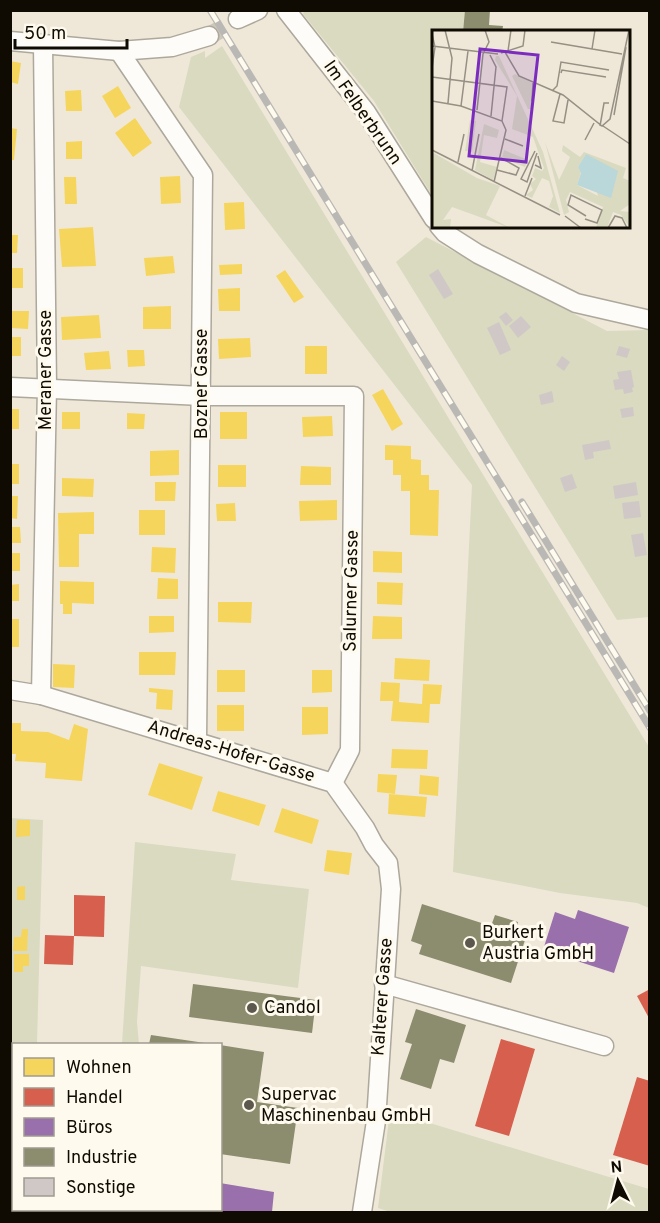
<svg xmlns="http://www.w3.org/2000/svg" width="660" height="1223" font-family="Overpass,sans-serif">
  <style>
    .green { fill: #d9dac0 }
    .homes { fill: #f6d55c }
    .shops { fill: #d6604d }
    .offices { fill: #9970ab }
    .industry { fill: #8c8c6e }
    .building { fill: #d0c8c6 }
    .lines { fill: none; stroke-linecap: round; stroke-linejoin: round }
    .minor-tunnel { stroke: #cdc7b9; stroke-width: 18; stroke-dasharray: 18 9; stroke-linecap: butt }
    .minor-casing { stroke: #ada89c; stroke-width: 21 }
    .minor { stroke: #fdfcf9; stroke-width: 18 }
    .rail-casing { stroke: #bab8b5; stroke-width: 7 }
    .rail { stroke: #fffaee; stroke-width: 4.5; stroke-dasharray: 14; stroke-linecap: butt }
    .poi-dot { fill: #5d584e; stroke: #fffaee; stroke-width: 2 }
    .labels { text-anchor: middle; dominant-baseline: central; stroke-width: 6; stroke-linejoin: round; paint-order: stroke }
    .street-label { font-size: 18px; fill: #0f0b03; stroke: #fffaee }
    .poi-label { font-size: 18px; fill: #0f0b03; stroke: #fffaee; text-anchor: start }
    .inset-road { fill: none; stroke: #959083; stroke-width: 1.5 }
    .view { fill: #7b2cbf; fill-opacity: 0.15; stroke: #7b2cbf; stroke-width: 3 }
    .inset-edge { fill: none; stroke: #0f0b03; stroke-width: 3 }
  </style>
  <rect width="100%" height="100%" fill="#efe8d9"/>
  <g class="green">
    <polygon points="304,11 465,11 463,31 434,32 433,197 374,101 303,14"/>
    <polygon points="222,46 649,747 649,908 637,903 560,893 453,872 472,485 179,107 191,57 205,51 205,58"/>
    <polygon points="426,237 607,331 649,330 649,617 617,620 396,262"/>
    <polygon points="11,818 43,820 37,1044 14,1044 13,1180 11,1179"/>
    <polygon points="135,842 236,854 231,880 309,889 298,988 141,966 137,1022 139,1044 122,1044"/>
    <polygon points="390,1111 649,1189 649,1212 390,1212 378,1208"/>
  </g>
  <g class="homes">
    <polygon points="10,61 21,63 18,84 10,82"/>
    <polygon points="118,86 131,108 115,118 102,96"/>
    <polygon points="81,90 82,111 66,111 65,91"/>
    <polygon points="135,118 152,143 133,157 115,133"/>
    <polygon points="10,128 17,129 14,160 10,160"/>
    <polygon points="82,141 82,159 66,159 66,142"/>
    <polygon points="180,176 181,203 161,204 160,177"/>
    <polygon points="64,177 76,177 77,204 65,204"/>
    <polygon points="244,202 245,229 225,230 224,203"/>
    <polygon points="93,227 96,266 62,267 59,229"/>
    <polygon points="10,235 18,235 17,253 10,253"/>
    <polygon points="173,256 175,273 146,276 144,258"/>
    <polygon points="242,264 242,274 220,275 219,265"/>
    <rect x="10" y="268" width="13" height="20"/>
    <polygon points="285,270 304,297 294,303 276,276"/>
    <polygon points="240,288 240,311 219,311 218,289"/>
    <polygon points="171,306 171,329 143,329 143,307"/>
    <polygon points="10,311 29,311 28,329 10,328"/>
    <polygon points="99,315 101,338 62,340 61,317"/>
    <rect x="10" y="337" width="11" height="19"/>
    <polygon points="250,338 251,357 219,359 218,339"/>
    <rect x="305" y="346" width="22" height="28"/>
    <polygon points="127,350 144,350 145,366 128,367"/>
    <polygon points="109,351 111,369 86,370 84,353"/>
    <polygon points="383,389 403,424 392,431 372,395"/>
    <rect x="10" y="409" width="9" height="20"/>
    <rect x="62" y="412" width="18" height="17"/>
    <rect x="220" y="412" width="27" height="27"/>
    <polygon points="127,413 145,414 144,429 127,429"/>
    <polygon points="332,416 333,436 303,437 302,417"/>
    <polygon points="385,445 411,446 411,459 421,460 421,475 429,475 429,490 439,490 438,536 410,535 410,491 401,491 401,475 393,475 393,460 385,460"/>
    <polygon points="179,450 179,475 150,476 150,451"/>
    <rect x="10" y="464" width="9" height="20"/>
    <rect x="218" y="465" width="28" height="22"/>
    <polygon points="301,466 331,467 331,485 300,485"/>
    <polygon points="62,478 94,479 93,497 62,496"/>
    <polygon points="155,482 176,482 175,501 155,501"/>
    <polygon points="10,496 18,496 17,519 10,518"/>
    <polygon points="337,500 337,520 300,521 299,501"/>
    <polygon points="235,503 236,521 217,521 216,504"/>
    <rect x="139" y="510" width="26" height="25"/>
    <polygon points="94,512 94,534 79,534 79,567 59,567 58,513"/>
    <polygon points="10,527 20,527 21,543 10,543"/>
    <polygon points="152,547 176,548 175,573 151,572"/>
    <polygon points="373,551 402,552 402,573 373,572"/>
    <rect x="10" y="553" width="10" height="18"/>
    <polygon points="158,578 178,579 178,599 157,599"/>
    <polygon points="60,581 94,582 94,604 72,603 72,614 63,614 63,604 60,604"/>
    <polygon points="377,582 403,583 402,605 377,604"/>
    <polygon points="19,584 19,601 10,601 10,585"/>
    <polygon points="218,602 252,602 251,623 218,622"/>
    <polygon points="149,616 174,616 174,632 149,633"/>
    <polygon points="373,616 402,617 402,639 372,639"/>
    <rect x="10" y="619" width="9" height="28"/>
    <polygon points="139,652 176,652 175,675 139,675"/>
    <polygon points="395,658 430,660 429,681 394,679"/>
    <polygon points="53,664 75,665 74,688 53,687"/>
    <rect x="217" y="670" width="28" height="22"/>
    <polygon points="312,670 332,670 332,692 312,693"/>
    <polygon points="381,682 400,683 399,702 422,704 423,684 442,685 440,704 430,704 429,723 391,721 393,701 380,701"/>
    <polygon points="149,688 173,690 172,710 156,709 157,693 149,692"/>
    <rect x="217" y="705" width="27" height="26"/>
    <polygon points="302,707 328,707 328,734 302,735"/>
    <polygon points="10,723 21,723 21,731 48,732 69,740 74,724 88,729 82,781 45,778 46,763 15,761 16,754 10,754"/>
    <polygon points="392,749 428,750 427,769 391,768"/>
    <polygon points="159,763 203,777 192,810 148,795"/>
    <polygon points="378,774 397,775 395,794 377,792"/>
    <polygon points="420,775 439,777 438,796 419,794"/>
    <polygon points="218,791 266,805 259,826 212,811"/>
    <polygon points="389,794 427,797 425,817 388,814"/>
    <polygon points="282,808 319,820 312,844 274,832"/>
    <polygon points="17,820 30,820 30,836 16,837"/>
    <polygon points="327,850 352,853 349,875 324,871"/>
    <polygon points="25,886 25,900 17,900 17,887"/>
    <polygon points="22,929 28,929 27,951 13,951 14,937 21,937"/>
    <polygon points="14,954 29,954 29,966 23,966 23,972 14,972"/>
  </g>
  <g class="shops">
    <polygon points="74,895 105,896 104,937 74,936"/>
    <polygon points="45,935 74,936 73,965 44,964"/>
    <polygon points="650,989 650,1020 637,996"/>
    <polygon points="501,1039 535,1049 509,1136 475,1126"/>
    <polygon points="637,1077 650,1081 650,1166 613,1155"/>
    <polygon points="46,1210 77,1210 77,1212 45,1212"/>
  </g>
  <g class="offices">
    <polygon points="578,910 629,927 614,973 543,950 555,912 575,919"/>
    <polygon points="220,1183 274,1192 272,1212 203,1211 220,1210"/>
    <polygon points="153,1210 193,1210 193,1212 152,1212"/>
  </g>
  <g class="industry">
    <polygon points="465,10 490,10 489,25 503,26 502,32 463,32"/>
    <polygon points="422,904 491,926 495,915 518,922 514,933 526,937 511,983 419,954 422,945 411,941"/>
    <polygon points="193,984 316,1000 312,1033 189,1017"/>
    <polygon points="416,1009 466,1025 454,1063 440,1059 431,1089 400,1079 412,1044 405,1042"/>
    <polygon points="151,1035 205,1043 205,1044 149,1044"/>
    <polygon points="220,1045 264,1052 257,1102 298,1108 290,1164 220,1154"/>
  </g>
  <g class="building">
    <polygon points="438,269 453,294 444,299 429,275"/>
    <polygon points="506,312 513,320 506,326 499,317"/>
    <polygon points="521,316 531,327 518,338 509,326"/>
    <polygon points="499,322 511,350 500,355 487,328"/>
    <polygon points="619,346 630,349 627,358 616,355"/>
    <polygon points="562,356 570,362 564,371 556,365"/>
    <polygon points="631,370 634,387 632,388 633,392 624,394 623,389 615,390 613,380 619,379 617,372"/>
    <polygon points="552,391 554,402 541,405 539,395"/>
    <polygon points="633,407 634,416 622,418 620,409"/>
    <polygon points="609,440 611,449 593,452 594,458 585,460 582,445"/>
    <polygon points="572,474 577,488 565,492 560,478"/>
    <polygon points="636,482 638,495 615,499 613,486"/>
    <polygon points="639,501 641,517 624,519 622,503"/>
    <polygon points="643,533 647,555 635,557 631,535"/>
  </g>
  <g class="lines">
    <polyline class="minor-tunnel" points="209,36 238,19"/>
    <g class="minor-casing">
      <g id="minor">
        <polyline points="286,10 366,112 434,219"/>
        <polyline points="238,19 258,10"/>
        <polyline points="10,41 119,51 172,47 209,36"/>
        <polyline points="119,51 203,175 197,741"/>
        <polyline points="439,226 445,233 478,254 576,303 650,320"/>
        <polyline points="10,387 202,396 354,396 350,750 333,783"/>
        <polyline points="10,690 41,695 333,783 365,828 374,845 388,863 391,889 376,1121 362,1212"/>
        <polyline points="41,695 47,387 43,44"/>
        <polyline points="384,984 604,1046"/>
      </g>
    </g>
    <use href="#minor" class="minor"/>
    <g class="rail-casing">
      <g id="rail">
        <polyline points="210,10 650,728"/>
        <polyline points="522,502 650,711"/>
      </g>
    </g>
    <use href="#rail" class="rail"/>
  </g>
  <g class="poi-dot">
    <circle cx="470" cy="943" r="6"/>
    <circle cx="252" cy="1008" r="6"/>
    <circle cx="249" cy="1105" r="6"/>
  </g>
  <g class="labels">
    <g class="street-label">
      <text transform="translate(362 113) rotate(55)">Im Felberbrunn</text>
      <text transform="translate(46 370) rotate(-90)">Meraner Gasse</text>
      <text transform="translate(202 384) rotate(-90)">Bozner Gasse</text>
      <text transform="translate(352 591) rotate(-89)">Salurner Gasse</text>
      <text transform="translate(231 752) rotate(17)">Andreas-Hofer-Gasse</text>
      <text transform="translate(383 997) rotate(-86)">Kalterer Gasse</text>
    </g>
    <g class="poi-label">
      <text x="482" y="933">Burkert<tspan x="482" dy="21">Austria GmbH</tspan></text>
      <text x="264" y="1008">Candol</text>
      <text x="261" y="1095">Supervac<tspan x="261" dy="21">Maschinenbau GmbH</tspan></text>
    </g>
  </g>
  <g transform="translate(432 30)">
    <rect width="198" height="198" fill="#efe8d9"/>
    <path d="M64 26H67L111 122 128 183 117 177 121 166 117 151 110 148 100 168 94 165 101 160 98 154 104 149 100 146 103 138 110 141 112 138 101 107 80 99 85 66 63 30ZM83 44 102 54 100 79H96L80 46ZM38 90 44 91 40 122 33 121ZM52 94 67 100 65 108 52 105 48 132 65 137 61 150 43 140ZM113 112 127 150 138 127 130 121 131 115 148 127 152 122 194 138 191 148 198 151V174L188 181 198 182V198L189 185 181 182 175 198H164L171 177 138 162 134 170 137 182 132 185ZM154 124 166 166 145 155 149 142 146 137ZM72 120 96 130 93 137 70 128ZM0 122 45 148 68 156 54 185 78 198 20 177 11 190 19 189 18 198H0Z" fill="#d9dac0" fill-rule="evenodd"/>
    <path d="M154 124 186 141 179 168 145 155 149 143 146 137Z" fill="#bad7d9"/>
    <path class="inset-road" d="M13 0 20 28 16 73M0 4 3 17 0 38M119 12 190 24M0 16 66 24M160 19 163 0M76 21 79 0M73 22 87 46 131 65 170 96 178 89 197 0M69 23 91 16 93 0M58 25 64 37 59 86M129 43 130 40 174 47M0 47 75 57 70 91M120 61 125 56 129 32 177 40M128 64 121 91 132 93 136 70M0 71 29 76 70 91 74 100 62 152M100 71 101 53M29 76 36 21M45 80 51 24 57 12 53 0M182 85 194 17M168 96 172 73H177M171 96 198 114M73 109 91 116M153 110 162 93M0 120 128 185M103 121 89 149 95 152 105 123M26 132 32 104M103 135 109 138 106 126M65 140 84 145 87 138 69 128M40 141 47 104M93 166 100 148M133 186 149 198M153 189 165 193 170 180 139 165 136 175 154 186M176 198 183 186 190 188 195 198"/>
    <path class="view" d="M48 19 106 25 94 132 37 126Z"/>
    <rect width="198" height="198" class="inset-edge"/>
  </g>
  <rect width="660" height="1223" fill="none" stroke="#0f0b03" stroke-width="24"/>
  <rect x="12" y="1043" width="210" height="168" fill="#fffaee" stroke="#9f9a90" stroke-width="1.5"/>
  <rect x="24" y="1058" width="30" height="18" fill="#f6d55c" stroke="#9f9a90" stroke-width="1.5"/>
  <text x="66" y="1073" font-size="18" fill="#0f0b03">Wohnen</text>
  <rect x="24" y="1088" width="30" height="18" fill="#d6604d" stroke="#9f9a90" stroke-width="1.5"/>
  <text x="66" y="1103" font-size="18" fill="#0f0b03">Handel</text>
  <rect x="24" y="1118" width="30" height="18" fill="#9970ab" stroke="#9f9a90" stroke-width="1.5"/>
  <text x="66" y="1133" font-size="18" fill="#0f0b03">Büros</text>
  <rect x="24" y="1148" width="30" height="18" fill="#8c8c6e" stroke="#9f9a90" stroke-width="1.5"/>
  <text x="66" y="1163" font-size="18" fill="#0f0b03">Industrie</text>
  <rect x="24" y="1178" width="30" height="18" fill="#d0c8c6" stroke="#9f9a90" stroke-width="1.5"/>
  <text x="66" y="1193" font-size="18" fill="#0f0b03">Sonstige</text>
  <g transform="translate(618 1181) rotate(354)" stroke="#fffaee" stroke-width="4.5" paint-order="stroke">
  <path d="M0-4.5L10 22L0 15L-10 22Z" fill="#0f0b03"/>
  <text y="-9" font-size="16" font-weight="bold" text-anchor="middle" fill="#0f0b03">N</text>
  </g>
  <path d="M15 39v9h112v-9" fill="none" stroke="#0f0b03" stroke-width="3"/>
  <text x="24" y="39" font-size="18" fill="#0f0b03" stroke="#fffaee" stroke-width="4.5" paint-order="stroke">50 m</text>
</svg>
